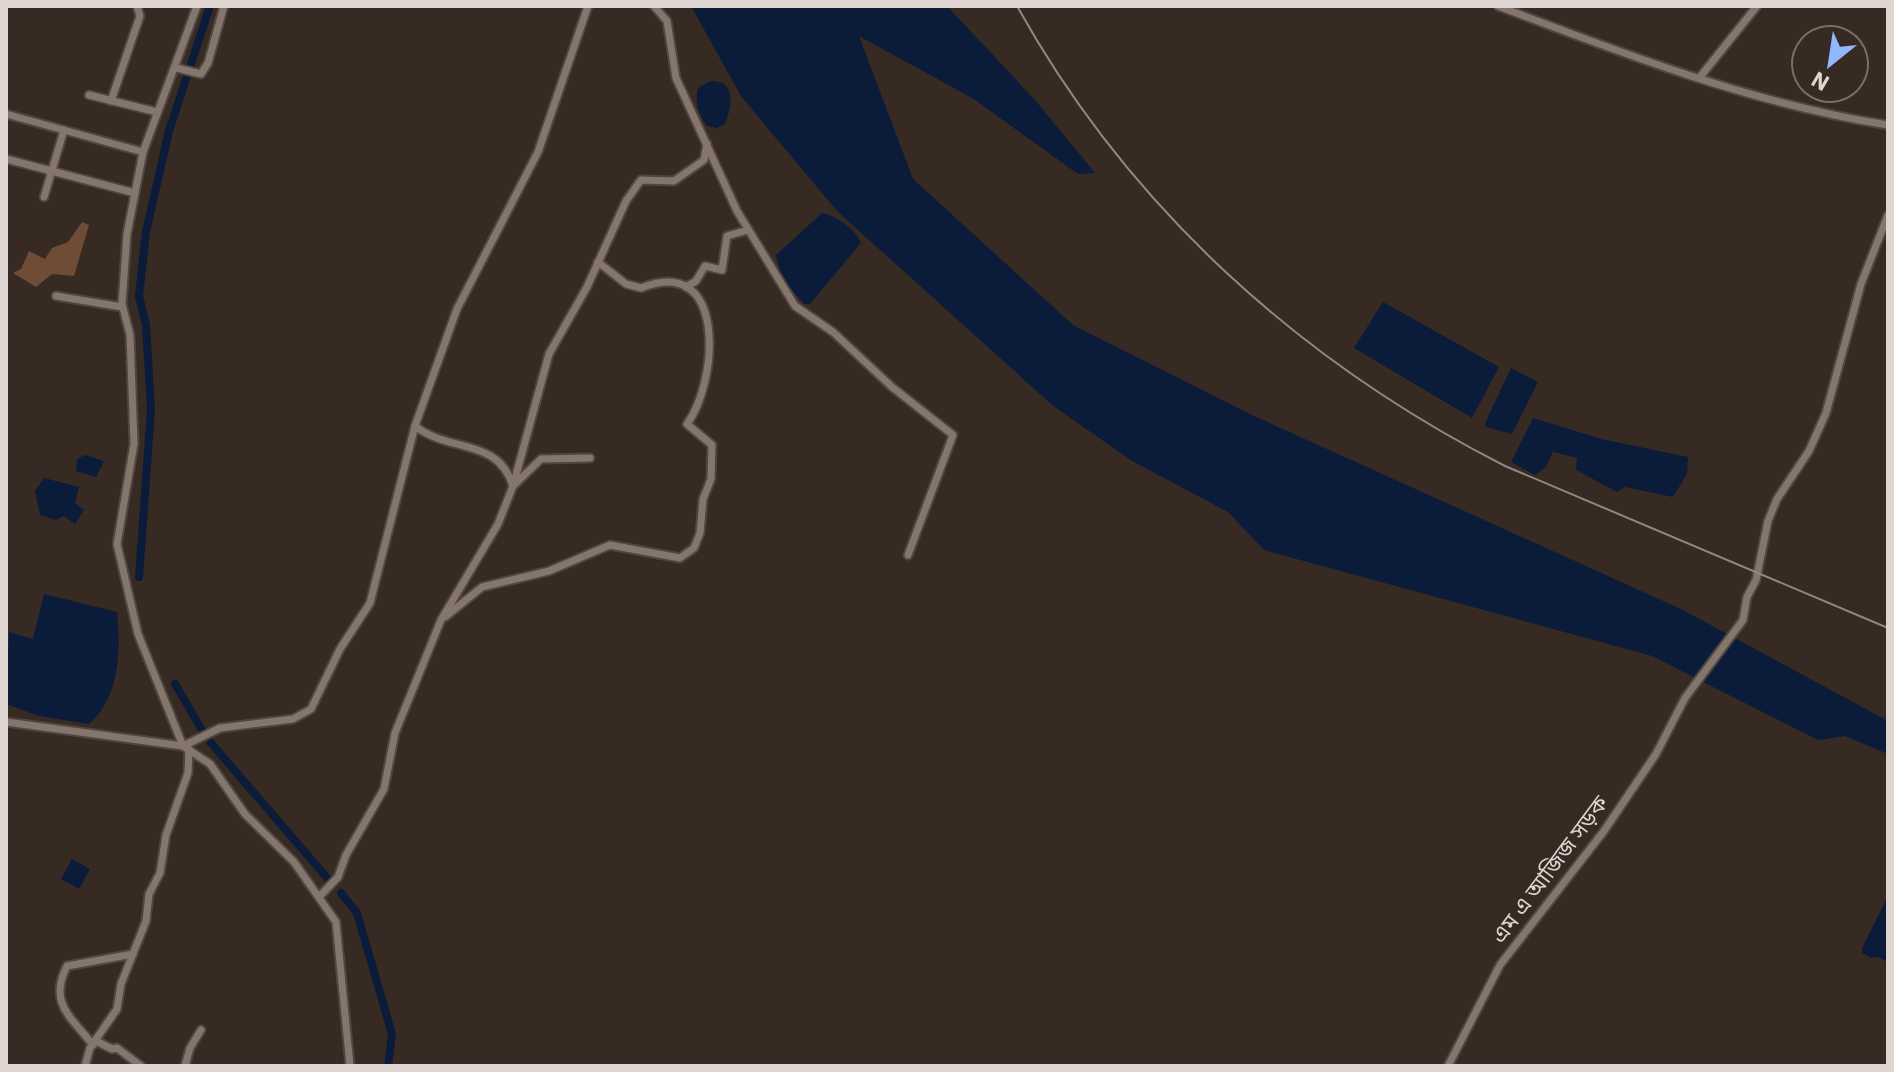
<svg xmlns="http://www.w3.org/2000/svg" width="1894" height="1072" font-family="'IBM Plex Sans','Noto Sans Bengali',sans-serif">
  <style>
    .green { fill: #6e4c36 }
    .water { fill: #0b1b3a }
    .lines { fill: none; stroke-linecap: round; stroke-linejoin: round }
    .canal { stroke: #0b1b3a; stroke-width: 8 }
    .street-casing { stroke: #50453f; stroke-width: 11 }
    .street { stroke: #85766d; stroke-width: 7 }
    .rail { stroke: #928781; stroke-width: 2 }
    .labels { text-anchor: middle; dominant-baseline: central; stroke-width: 6; stroke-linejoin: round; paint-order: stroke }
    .street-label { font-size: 22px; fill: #ded5d0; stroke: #372a23 }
  </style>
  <rect width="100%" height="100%" fill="#372a23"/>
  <polygon class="green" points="82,222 89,225 74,276 52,274 36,287 13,273 21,269 29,251 45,259 52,248 68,242"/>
  <g class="water">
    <polygon points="691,6 947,6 1035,100 1095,173 1078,174 972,98 859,36 913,179 1073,325 1252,415 1683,610 1888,721 1888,754 1845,736 1818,740 1652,656 1264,550 1228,512 1132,461 1052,405 837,211 741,96"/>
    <path d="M710 81C737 80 732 106 725 124L717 128 707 126C699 116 694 102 698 88Z"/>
    <path d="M822 213C836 215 856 230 861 243L810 304H804L782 279 776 255Z"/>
    <polygon points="1383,302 1499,367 1472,418 1354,348"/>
    <polygon points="1511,368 1538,382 1512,434 1486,427 1485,423"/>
    <polygon points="1533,418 1601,439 1688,457 1687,474 1673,497 1625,487 1617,492 1576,470 1577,458 1553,452 1546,467 1535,475 1511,462"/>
    <polygon points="85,455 104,461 96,477 76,471 77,459"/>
    <polygon points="44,478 79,487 75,503 84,510 75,524 64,516 56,520 40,515 35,491"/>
    <path d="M44 594 117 612C121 649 120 698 89 724L39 716 6 704 9 632 33 639Z"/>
    <polygon points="72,859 90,869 79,889 61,879"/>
    <polygon points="1888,896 1888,962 1879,957 1871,958 1862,953 1862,948"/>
  </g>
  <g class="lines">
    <g class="canal">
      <polyline points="139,577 151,409 146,325 139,296 146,232 169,131 210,6"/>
      <polyline points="175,684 202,730"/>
      <polyline points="211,743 328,879"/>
      <polyline points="341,893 357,913 392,1034 388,1066"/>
    </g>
    <g class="street-casing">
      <g id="street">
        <polyline points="197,6 143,152 127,234 122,304 130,335 134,444 117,544 138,634 183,746 210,764 245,814 294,862 336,922 350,1066"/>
        <polyline points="654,6 667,21 676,78 737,211 795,306 833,332 892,387 953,435 908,555"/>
        <path d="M1498 6C1624 54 1754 104 1888 125"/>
        <polyline points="177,68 201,74 208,63 224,6"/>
        <polyline points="1700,77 1757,6"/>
        <polyline points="89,95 157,112"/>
        <polyline points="111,101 140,16 137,6"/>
        <polyline points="6,114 143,152"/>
        <polyline points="6,159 135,193"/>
        <polyline points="44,197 64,130"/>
        <polyline points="686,287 696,281 705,266 722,270 727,236 748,230"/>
        <polyline points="56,296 122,307"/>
        <path d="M415 426C449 453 498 437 513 486L541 459 590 458"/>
        <path d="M445 617 482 587 549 571 610 545 680 558 694 548 700 533 703 499 711 479 712 445 687 424C718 382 728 253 641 288L626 284 598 262"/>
        <polyline points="6,722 183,746 220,728 293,719 311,709 340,649 370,603 415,426 457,309 538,152 588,6"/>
        <polyline points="319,897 338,877 346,855 384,789 395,733 441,620 498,524 513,486 549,354 587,287 626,201 641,180 674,181 704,160 707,144"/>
        <polyline points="96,1041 112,1049 117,1048 141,1066"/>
        <path d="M93 1045C71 1017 48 1003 67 966L133 954"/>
        <polyline points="85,1066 90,1048 117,1009 121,984 146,921 149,894 160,873 166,835 188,773 189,749"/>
        <polyline points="185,1066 190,1048 201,1030"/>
        <polyline points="1448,1066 1500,965 1604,831 1656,754 1685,698 1743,620 1747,597 1756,580 1768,521 1777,499 1809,451 1826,413 1861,284 1888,215"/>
      </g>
    </g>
    <use href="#street" class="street"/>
    <path class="rail" d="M1017 6C1129 208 1301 362 1505 466L1888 628"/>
  </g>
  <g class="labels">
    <g class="street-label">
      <text transform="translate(1549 869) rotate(-53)">এম এ আজিজ সড়ক</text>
    </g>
  </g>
  <rect width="1894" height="1072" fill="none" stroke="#ded5d0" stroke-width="16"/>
  <g transform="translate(1830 64) rotate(210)"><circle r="38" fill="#372a23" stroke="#7a6e68" stroke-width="2"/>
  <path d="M0-6L14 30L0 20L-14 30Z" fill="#92b7fd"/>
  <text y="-12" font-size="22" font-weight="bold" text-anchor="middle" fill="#ded5d0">N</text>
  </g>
</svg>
